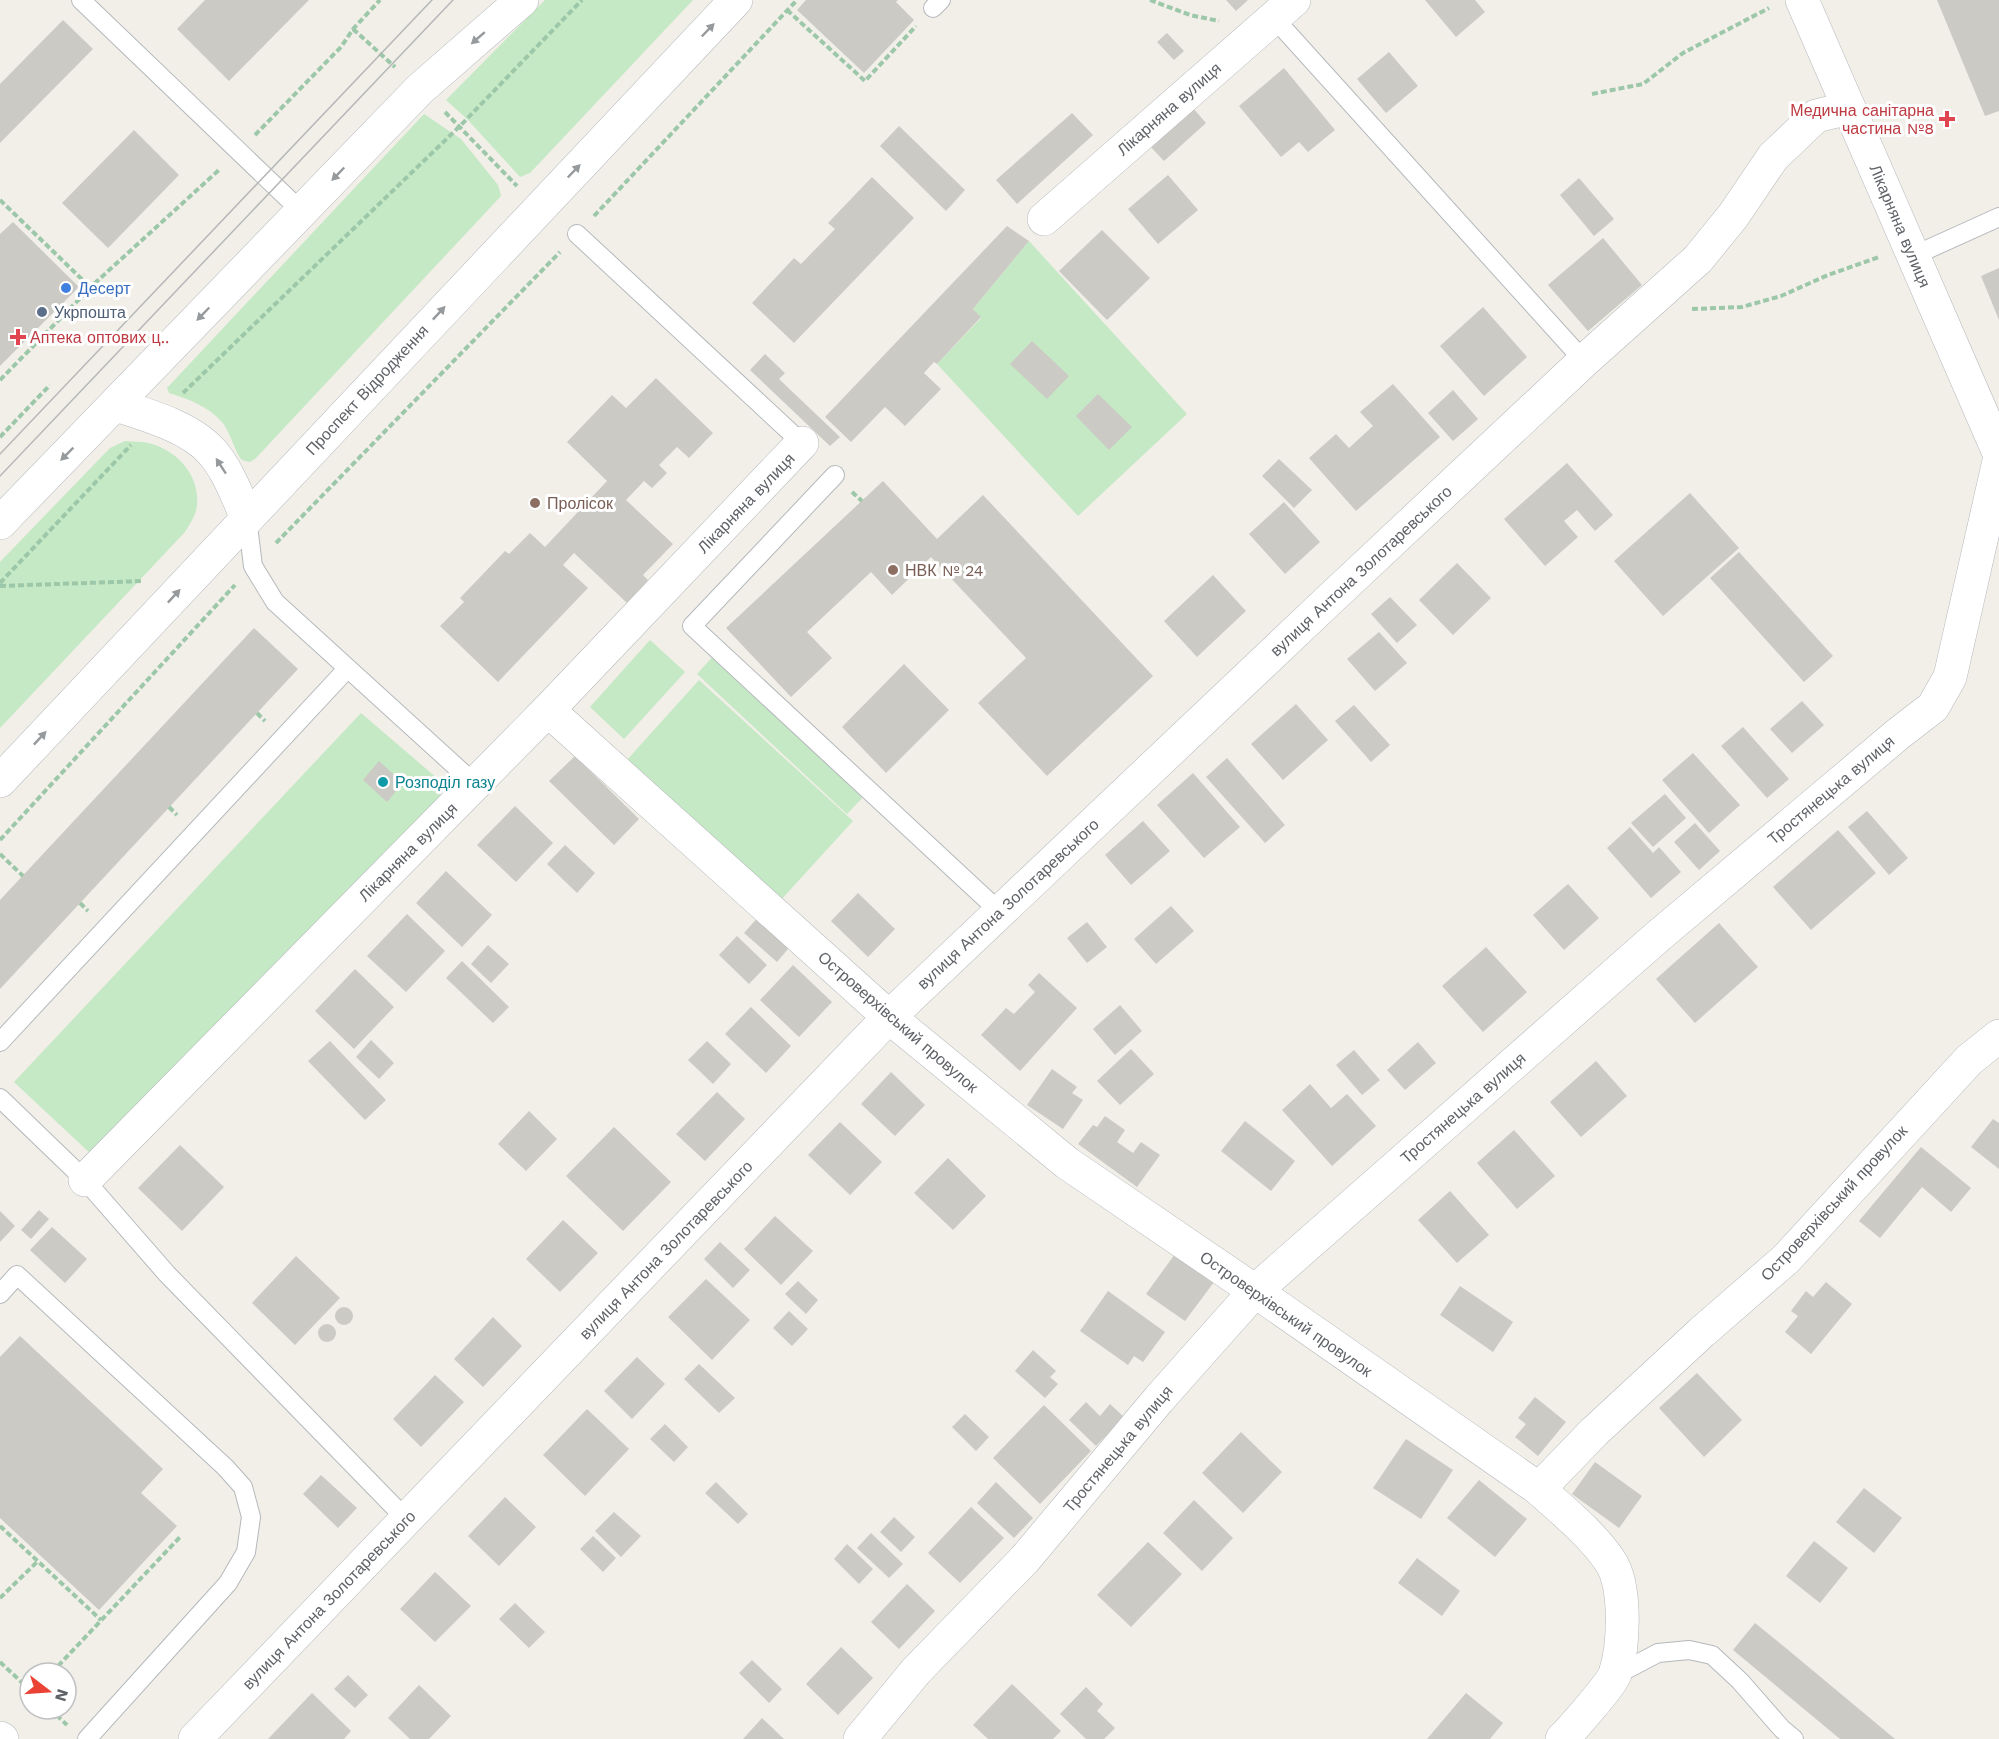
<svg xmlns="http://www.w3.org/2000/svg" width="1999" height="1739" font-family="'Work Sans',sans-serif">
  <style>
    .green { fill: #c5e8c5 }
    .building { fill: #cccac5 }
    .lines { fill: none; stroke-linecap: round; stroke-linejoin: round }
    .lane-casing { stroke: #b5b8bc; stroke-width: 20 }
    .street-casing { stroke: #b5b8bc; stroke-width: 34 }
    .secondary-casing { stroke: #b6babf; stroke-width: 34 }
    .path { stroke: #9cc7a9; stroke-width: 4; stroke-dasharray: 6 3; stroke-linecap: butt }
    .lane { stroke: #fff; stroke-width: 18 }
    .street { stroke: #fff; stroke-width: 33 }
    .secondary { stroke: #fff; stroke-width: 33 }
    .tram { stroke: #b6b7b8; stroke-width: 1.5 }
    .oneway { fill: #979a9d }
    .health-dot { fill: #e0444e; stroke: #fff; stroke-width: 2 }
    .shop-dot { fill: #3f7fe0; stroke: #fff; stroke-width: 2 }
    .service-dot { fill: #5c6f8a; stroke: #fff; stroke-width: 2 }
    .education-dot { fill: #8d6e63; stroke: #fff; stroke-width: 2 }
    .culture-dot { fill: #0f9aa8; stroke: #fff; stroke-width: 2 }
    .labels { text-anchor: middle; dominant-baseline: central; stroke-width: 6; stroke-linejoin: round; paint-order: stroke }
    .street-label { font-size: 16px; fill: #5f6368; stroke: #fff }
    .health-label { font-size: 16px; fill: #be3a42; stroke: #fff; text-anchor: end }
    .shop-label { font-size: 16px; fill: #366cbe; stroke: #fff; text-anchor: start }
    .service-label { font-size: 16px; fill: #4e5e75; stroke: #fff; text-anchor: start }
    .education-label { font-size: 16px; fill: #785e54; stroke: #fff; text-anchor: start }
    .culture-label { font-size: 16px; fill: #0d838f; stroke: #fff; text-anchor: start }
  </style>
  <rect width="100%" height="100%" fill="#f1efe8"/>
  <g class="green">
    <polygon points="545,0 693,0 530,173 520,177 468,120 446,100"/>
    <path d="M424 114 461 139 498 185 501 196 256 458 250 462C247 461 244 461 241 459 237 455 229 430 222 422 208 406 188 399 169 393L167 388Z"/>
    <polygon points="1029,241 1187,414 1078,516 937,364 981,318 973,309"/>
    <path d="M125 441C132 442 141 441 148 443 179 450 203 479 196 511 194 518 189 525 185 532L0 728V562L110 448Z"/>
    <polygon points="650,640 685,672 624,739 590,707"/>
    <polygon points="715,654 866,794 847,814 697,674"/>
    <polygon points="699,680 853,821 779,902 626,761"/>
    <polygon points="361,713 445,785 436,809 93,1156 14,1082"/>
  </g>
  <g class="building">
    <polygon points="205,0 309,0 229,81 177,29"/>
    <polygon points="806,0 898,0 896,2 914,20 864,73 797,10"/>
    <polygon points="1226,0 1248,0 1236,11"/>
    <polygon points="1425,0 1475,0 1485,12 1456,37"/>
    <polygon points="1937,0 1999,0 1999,111 1985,116"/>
    <polygon points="63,20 93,49 0,143 0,84"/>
    <polygon points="1167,33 1184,51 1174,60 1157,42"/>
    <polygon points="1389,52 1418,86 1386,113 1357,79"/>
    <polygon points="1284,68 1335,130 1308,152 1299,142 1281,157 1239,106"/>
    <polygon points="1192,107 1206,123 1164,161 1149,145"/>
    <polygon points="1072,113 1093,135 1017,204 996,180"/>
    <polygon points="899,126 965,190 946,211 880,146"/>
    <polygon points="134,130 179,175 108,248 62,203"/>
    <polygon points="1168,175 1198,210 1158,244 1128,209"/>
    <polygon points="872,177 914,218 794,343 752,303 794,258 801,264 835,229 828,223"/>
    <polygon points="1579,178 1614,219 1594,236 1560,195"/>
    <polygon points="13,222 79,287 0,366 0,234"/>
    <polygon points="1007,226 1029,241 973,309 981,317 937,364 934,362 924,373 941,389 905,426 885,407 851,442 825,417"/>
    <polygon points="1102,230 1150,278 1107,320 1059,271"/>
    <polygon points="1603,238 1642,285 1588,331 1548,285"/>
    <polygon points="1999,268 1999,320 1981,276"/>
    <polygon points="1483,307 1527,357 1484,396 1440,346"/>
    <polygon points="1032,341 1069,376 1047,399 1010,364"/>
    <polygon points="765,354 785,373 779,379 840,437 830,446 750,370"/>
    <polygon points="656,378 713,433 689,458 677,447 659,465 667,473 652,488 644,481 626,500 673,544 643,575 648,580 627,603 574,553 563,565 588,588 498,682 440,626 464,602 460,598 505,551 509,554 530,533 545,547 607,481 567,442 612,395 626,408"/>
    <polygon points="1393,384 1440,437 1356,511 1309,458 1336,434 1349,448 1373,426 1360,412"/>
    <polygon points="1453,390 1478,419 1453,441 1428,413"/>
    <polygon points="1098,394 1132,427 1109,450 1076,416"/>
    <polygon points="1279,459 1312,490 1294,508 1262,476"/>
    <polygon points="1567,463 1613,515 1595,531 1577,510 1564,521 1578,537 1545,566 1504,519"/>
    <polygon points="883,481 937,539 983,495 1153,676 1047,776 978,703 1026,658 931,557 892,595 871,572 807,632 832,658 791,697 726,628"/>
    <polygon points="1690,493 1739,548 1663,616 1614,561"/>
    <polygon points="1284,502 1320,542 1285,574 1249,534"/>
    <polygon points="1739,552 1833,656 1804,682 1710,578"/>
    <polygon points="1457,563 1491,598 1453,635 1419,600"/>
    <polygon points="1213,575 1246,611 1197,657 1164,621"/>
    <polygon points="1390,597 1417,625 1397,643 1371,614"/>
    <polygon points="254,628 298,669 0,989 0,900"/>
    <polygon points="1379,632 1407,663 1375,691 1347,659"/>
    <polygon points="904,664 949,710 886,773 842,727"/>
    <polygon points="1802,701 1824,725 1792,753 1770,729"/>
    <polygon points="1296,704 1328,740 1283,780 1251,744"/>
    <polygon points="1354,705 1390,745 1371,762 1335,721"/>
    <polygon points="1743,727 1789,779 1767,798 1721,746"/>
    <polygon points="1693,753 1740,805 1709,833 1662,780"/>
    <polygon points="575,756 639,819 614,845 549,781"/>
    <polygon points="1227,758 1285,825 1265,843 1206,777"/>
    <polygon points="379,761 403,783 387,802 363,780"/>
    <polygon points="1193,773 1240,827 1204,858 1157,805"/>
    <polygon points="1665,794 1686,818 1653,847 1631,823"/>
    <polygon points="515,806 553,843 516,882 477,845"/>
    <polygon points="1867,811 1908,858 1889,875 1848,827"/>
    <polygon points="1143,821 1170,851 1131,885 1105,855"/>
    <polygon points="1695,823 1720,851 1699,870 1674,842"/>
    <polygon points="1630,827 1653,853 1659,847 1681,872 1651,898 1607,848"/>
    <polygon points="1838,830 1876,873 1811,930 1773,887"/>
    <polygon points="565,845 595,873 577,893 547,864"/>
    <polygon points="446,871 492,915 462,947 416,903"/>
    <polygon points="1568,884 1599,918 1564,950 1533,915"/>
    <polygon points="858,893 895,929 868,957 831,921"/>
    <polygon points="1171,906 1194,931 1156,964 1134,939"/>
    <polygon points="407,914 445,951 406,992 367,956"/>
    <polygon points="760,915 793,943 777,962 744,933"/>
    <polygon points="1087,922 1107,947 1087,963 1067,938"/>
    <polygon points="1719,923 1758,967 1695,1023 1656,979"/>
    <polygon points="737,936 767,965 749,984 719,955"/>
    <polygon points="488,945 509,964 491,983 471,964"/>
    <polygon points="1486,947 1527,992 1483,1032 1442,986"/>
    <polygon points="462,961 509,1007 493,1023 446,978"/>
    <polygon points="793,965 832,1002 799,1037 760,1000"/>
    <polygon points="355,969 394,1007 354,1049 315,1011"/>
    <polygon points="1039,973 1077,1008 1020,1071 981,1035 1006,1008 1014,1014 1035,992 1028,985"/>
    <polygon points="1120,1005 1142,1031 1115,1055 1093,1029"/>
    <polygon points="751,1007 791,1046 766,1073 725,1034"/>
    <polygon points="371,1040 394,1063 379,1079 356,1057"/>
    <polygon points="330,1041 386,1100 365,1120 308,1061"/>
    <polygon points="707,1041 731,1064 713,1084 688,1060"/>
    <polygon points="1418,1042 1436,1063 1405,1090 1387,1070"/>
    <polygon points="1131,1049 1154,1074 1120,1105 1097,1081"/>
    <polygon points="1354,1050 1380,1080 1362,1095 1336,1065"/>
    <polygon points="1596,1061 1627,1096 1581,1137 1550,1102"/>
    <polygon points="1052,1069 1077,1087 1072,1093 1083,1100 1063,1129 1027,1105"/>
    <polygon points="891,1072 925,1105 895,1136 861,1104"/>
    <polygon points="1310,1084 1331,1108 1347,1094 1376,1126 1332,1166 1282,1110"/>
    <polygon points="717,1092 745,1119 705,1161 676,1134"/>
    <polygon points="529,1111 557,1139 526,1171 498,1144"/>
    <polygon points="1105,1116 1125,1130 1117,1142 1133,1153 1141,1142 1160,1155 1137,1187 1078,1144 1093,1125 1097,1127"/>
    <polygon points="1993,1119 1999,1123 1999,1169 1971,1147"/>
    <polygon points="1245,1121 1295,1161 1271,1191 1221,1151"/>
    <polygon points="840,1122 882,1162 850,1195 808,1155"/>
    <polygon points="614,1127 671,1182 623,1231 566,1176"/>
    <polygon points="1514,1130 1555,1176 1517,1209 1477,1163"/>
    <polygon points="180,1145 224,1187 182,1231 138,1188"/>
    <polygon points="1921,1147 1971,1188 1951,1212 1922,1187 1880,1238 1859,1221"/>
    <polygon points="948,1158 986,1196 953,1230 914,1193"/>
    <polygon points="1450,1191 1489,1235 1457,1263 1418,1220"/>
    <polygon points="39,1210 49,1219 31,1239 21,1230"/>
    <polygon points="0,1211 15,1226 0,1242"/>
    <polygon points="775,1216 813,1251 781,1285 744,1249"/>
    <polygon points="563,1220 598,1253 560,1292 526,1259"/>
    <polygon points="52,1227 87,1259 65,1283 30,1250"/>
    <polygon points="720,1242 750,1270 733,1288 704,1259"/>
    <polygon points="1175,1254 1214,1282 1185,1321 1146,1294"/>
    <polygon points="296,1256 340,1298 295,1345 252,1303"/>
    <polygon points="706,1279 750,1320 712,1360 668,1317"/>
    <polygon points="798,1281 818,1300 806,1314 785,1294"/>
    <polygon points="1826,1282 1852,1304 1811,1354 1785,1332 1798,1316 1791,1311 1806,1291 1813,1297"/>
    <polygon points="1460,1286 1513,1322 1493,1352 1440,1315"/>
    <polygon points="1108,1291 1165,1332 1143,1362 1134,1356 1128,1365 1080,1331"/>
    <circle cx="344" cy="1316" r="9"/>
    <polygon points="789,1311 808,1329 792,1346 773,1328"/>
    <polygon points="493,1317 522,1346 483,1387 454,1359"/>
    <circle cx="327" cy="1333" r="9"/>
    <polygon points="20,1336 163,1469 141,1493 177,1526 99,1610 0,1518 0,1357"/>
    <polygon points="1033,1350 1056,1371 1050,1377 1058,1384 1045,1398 1015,1371"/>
    <polygon points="637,1357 665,1384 632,1419 604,1391"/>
    <polygon points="699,1364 735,1398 719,1413 684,1379"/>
    <polygon points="1697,1373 1742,1420 1704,1457 1659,1408"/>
    <polygon points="435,1375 464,1402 421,1447 393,1419"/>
    <polygon points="1535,1397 1566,1422 1538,1456 1515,1437 1526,1424 1518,1418"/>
    <polygon points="1086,1402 1100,1416 1110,1404 1124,1417 1096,1446 1069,1420"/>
    <polygon points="1044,1405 1091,1451 1040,1504 993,1458"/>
    <polygon points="587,1409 629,1449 585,1496 543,1455"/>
    <polygon points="965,1414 989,1437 976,1451 952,1427"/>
    <polygon points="665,1424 688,1447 674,1462 650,1439"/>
    <polygon points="1241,1432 1282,1472 1243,1513 1202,1473"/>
    <polygon points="1406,1439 1453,1470 1421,1519 1373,1488"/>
    <polygon points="1595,1462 1642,1496 1619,1528 1572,1494"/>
    <polygon points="321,1475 357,1508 338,1528 303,1494"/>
    <polygon points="1479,1480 1527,1519 1495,1557 1447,1518"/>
    <polygon points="716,1482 748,1514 738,1524 705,1493"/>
    <polygon points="996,1482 1033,1518 1014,1538 977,1503"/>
    <polygon points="1864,1488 1902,1518 1874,1553 1836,1522"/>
    <polygon points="505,1497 536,1527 499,1566 468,1536"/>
    <polygon points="1194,1500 1233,1538 1202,1571 1163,1533"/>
    <polygon points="971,1507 1004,1538 960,1583 928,1553"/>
    <polygon points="614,1512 641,1536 621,1557 595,1531"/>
    <polygon points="894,1517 915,1537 901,1552 880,1532"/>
    <polygon points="871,1533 903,1564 889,1578 857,1548"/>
    <polygon points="593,1536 616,1558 603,1572 580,1549"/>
    <polygon points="1814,1541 1848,1568 1820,1603 1786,1576"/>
    <polygon points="1148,1542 1182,1574 1131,1627 1097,1595"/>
    <polygon points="847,1544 873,1569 859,1584 834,1559"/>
    <polygon points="1417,1558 1460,1591 1442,1616 1398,1583"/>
    <polygon points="435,1572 471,1606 435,1642 400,1609"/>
    <polygon points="907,1584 935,1611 899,1649 871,1622"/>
    <polygon points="515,1603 545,1632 529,1648 499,1619"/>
    <polygon points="1755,1623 1787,1649 1895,1739 1840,1739 1733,1650"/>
    <polygon points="841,1647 873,1678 838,1715 806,1684"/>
    <polygon points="752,1660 782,1689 769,1703 739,1673"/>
    <polygon points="348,1675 368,1695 355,1708 334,1689"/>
    <polygon points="1012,1684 1061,1731 1053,1739 988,1739 973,1725"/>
    <polygon points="419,1685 451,1716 429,1739 410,1739 388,1718"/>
    <polygon points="1086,1687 1103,1704 1097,1711 1115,1728 1104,1739 1086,1739 1060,1714"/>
    <polygon points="312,1693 351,1731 344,1739 268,1739"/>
    <polygon points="1466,1693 1503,1723 1490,1739 1427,1739"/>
    <polygon points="762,1718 784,1739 743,1739"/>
  </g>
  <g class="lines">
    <g class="lane-casing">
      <g id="lane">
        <polyline points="81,0 301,211"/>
        <polyline points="933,8 941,0"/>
        <polyline points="1274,18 1584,361"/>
        <polyline points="577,234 802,443"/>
        <polyline points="1913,256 1999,217"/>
        <polyline points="835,475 692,626 1000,912"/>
        <polyline points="247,518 253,566 275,602 475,784"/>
        <polyline points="0,1042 347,669"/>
        <polyline points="0,1098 85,1180 167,1274 406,1519"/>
        <polyline points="0,1294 17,1275 225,1467 243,1487 251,1517 246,1552 228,1583 87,1739"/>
        <polyline points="1614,1676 1658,1653 1689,1650 1712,1655 1740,1681 1782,1729 1794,1739"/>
      </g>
    </g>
    <g class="street-casing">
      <g id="street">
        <polyline points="1802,0 1999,453"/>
        <polyline points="1044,219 1294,0"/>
        <polyline points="548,710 889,1017 1067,1163 1255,1291 1539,1489 1594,1432 1702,1332 1786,1259 1969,1060 1999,1036"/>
        <polyline points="85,1180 548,710 802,443"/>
        <path d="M1539 1489C1564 1512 1591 1533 1610 1561 1627 1586 1624 1647 1615 1674 1611 1685 1572 1729 1562 1739"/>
        <polyline points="0,1738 2,1739"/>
        <polyline points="195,1739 889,1017 1327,602 1584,361 1698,259 1733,216 1773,157 1816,116 1849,108"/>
        <polyline points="860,1739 916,1671 1025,1559 1159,1399 1255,1291 1656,938 1898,734 1933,707 1950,677 1999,461"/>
      </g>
    </g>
    <g class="secondary-casing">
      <g id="secondary">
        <path d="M116 405C147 415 190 427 212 452 228 470 237 496 247 518"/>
        <polyline points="0,523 420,89 522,0"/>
        <polyline points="0,781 736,0"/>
      </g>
    </g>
    <g class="path">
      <polyline points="1150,0 1190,15 1219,21"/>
      <polyline points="787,10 865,81 916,26"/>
      <polyline points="353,29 395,67"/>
      <polyline points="1592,94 1643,84 1683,53 1769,8"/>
      <polyline points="445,112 517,186"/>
      <polyline points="255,135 341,47 353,29 380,0"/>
      <polyline points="0,200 91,288"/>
      <polyline points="594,216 797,0"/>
      <polyline points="1692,309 1742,307 1781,296 1828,275 1879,257"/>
      <polyline points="0,380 95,283 220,169"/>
      <polyline points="183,393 460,126 582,0"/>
      <polyline points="0,437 50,385"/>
      <polyline points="852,492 862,501"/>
      <polyline points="276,543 560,252"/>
      <polyline points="0,583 131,445"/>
      <polyline points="0,586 143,581"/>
      <polyline points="257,713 265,721"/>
      <polyline points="169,807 177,815"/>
      <polyline points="0,840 235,585"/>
      <polyline points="0,854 23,876"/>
      <polyline points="80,903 88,911"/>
      <polyline points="0,1526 101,1620"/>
      <polyline points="0,1598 38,1561"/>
      <polyline points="0,1662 30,1690"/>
      <polyline points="58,1666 180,1537"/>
      <polyline points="50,1709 67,1725"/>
    </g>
    <use href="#lane" class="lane"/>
    <use href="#street" class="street"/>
    <use href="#secondary" class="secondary"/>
    <g class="tram">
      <polyline points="0,454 432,0"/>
      <polyline points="0,476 453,0"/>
    </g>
  </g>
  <defs><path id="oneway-solid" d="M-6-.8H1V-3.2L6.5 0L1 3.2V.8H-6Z" transform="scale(1.5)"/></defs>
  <g class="oneway">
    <use href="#oneway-solid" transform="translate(708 30) rotate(-46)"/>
    <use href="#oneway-solid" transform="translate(478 38) rotate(139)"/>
    <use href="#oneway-solid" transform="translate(574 171) rotate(-46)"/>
    <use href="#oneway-solid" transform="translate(338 174) rotate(134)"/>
    <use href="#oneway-solid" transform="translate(439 313) rotate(-47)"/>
    <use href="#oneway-solid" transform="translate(203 314) rotate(134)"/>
    <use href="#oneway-solid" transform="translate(67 454) rotate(135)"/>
    <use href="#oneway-solid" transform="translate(221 466) rotate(-123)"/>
    <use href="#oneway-solid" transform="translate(174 596) rotate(-47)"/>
    <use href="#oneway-solid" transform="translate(40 738) rotate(-47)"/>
  </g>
  <g class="health-dot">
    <path d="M1944 110h6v6h6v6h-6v6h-6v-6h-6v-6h6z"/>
    <path d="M15 328h6v6h6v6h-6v6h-6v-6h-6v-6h6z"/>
  </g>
  <circle class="shop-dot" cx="66" cy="288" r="6"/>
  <circle class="service-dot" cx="42" cy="312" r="6"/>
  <g class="education-dot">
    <circle cx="535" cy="503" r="6"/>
    <circle cx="893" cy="570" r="6"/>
  </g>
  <circle class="culture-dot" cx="383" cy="782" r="6"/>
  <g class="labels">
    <g class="street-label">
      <text transform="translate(1169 109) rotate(-41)">Лікарняна вулиця</text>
      <text transform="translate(1900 226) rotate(67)">Лікарняна вулиця</text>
      <text transform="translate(367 390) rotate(-47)">Проспект Відродження</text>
      <text transform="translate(746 503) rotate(-46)">Лікарняна вулиця</text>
      <text transform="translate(1361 571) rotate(-43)">вулиця Антона Золотаревського</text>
      <text transform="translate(1831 790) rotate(-40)">Тростянецька вулиця</text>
      <text transform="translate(408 852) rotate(-45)">Лікарняна вулиця</text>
      <text transform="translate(1008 904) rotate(-43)">вулиця Антона Золотаревського</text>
      <text transform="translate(898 1022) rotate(41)">Островерхівський провулок</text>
      <text transform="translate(1463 1108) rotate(-41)">Тростянецька вулиця</text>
      <text transform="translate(1834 1203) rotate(-47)">Островерхівський провулок</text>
      <text transform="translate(666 1250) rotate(-46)">вулиця Антона Золотаревського</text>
      <text transform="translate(1286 1314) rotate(35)">Островерхівський провулок</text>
      <text transform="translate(1118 1449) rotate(-50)">Тростянецька вулиця</text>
      <text transform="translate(329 1600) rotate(-46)">вулиця Антона Золотаревського</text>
    </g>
    <g class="health-label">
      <text x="1934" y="110">Медична санітарна<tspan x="1934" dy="18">частина №8</tspan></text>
      <text x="30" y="337" text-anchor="start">Аптека оптових ц‥</text>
    </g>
    <g class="shop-label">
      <text x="78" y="288">Десерт</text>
    </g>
    <g class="service-label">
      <text x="54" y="312">Укрпошта</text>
    </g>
    <g class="education-label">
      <text x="547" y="503">Пролісок</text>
      <text x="905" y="570">НВК № 24</text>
    </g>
    <g class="culture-label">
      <text x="395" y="782">Розподіл газу</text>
    </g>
  </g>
  <g transform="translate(48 1691) rotate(107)"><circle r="28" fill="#ffffff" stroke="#bfc1c3" stroke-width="1.5"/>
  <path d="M0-4.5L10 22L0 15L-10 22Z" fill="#ea4335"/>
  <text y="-9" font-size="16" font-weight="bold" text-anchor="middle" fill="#5f6368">N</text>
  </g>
</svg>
